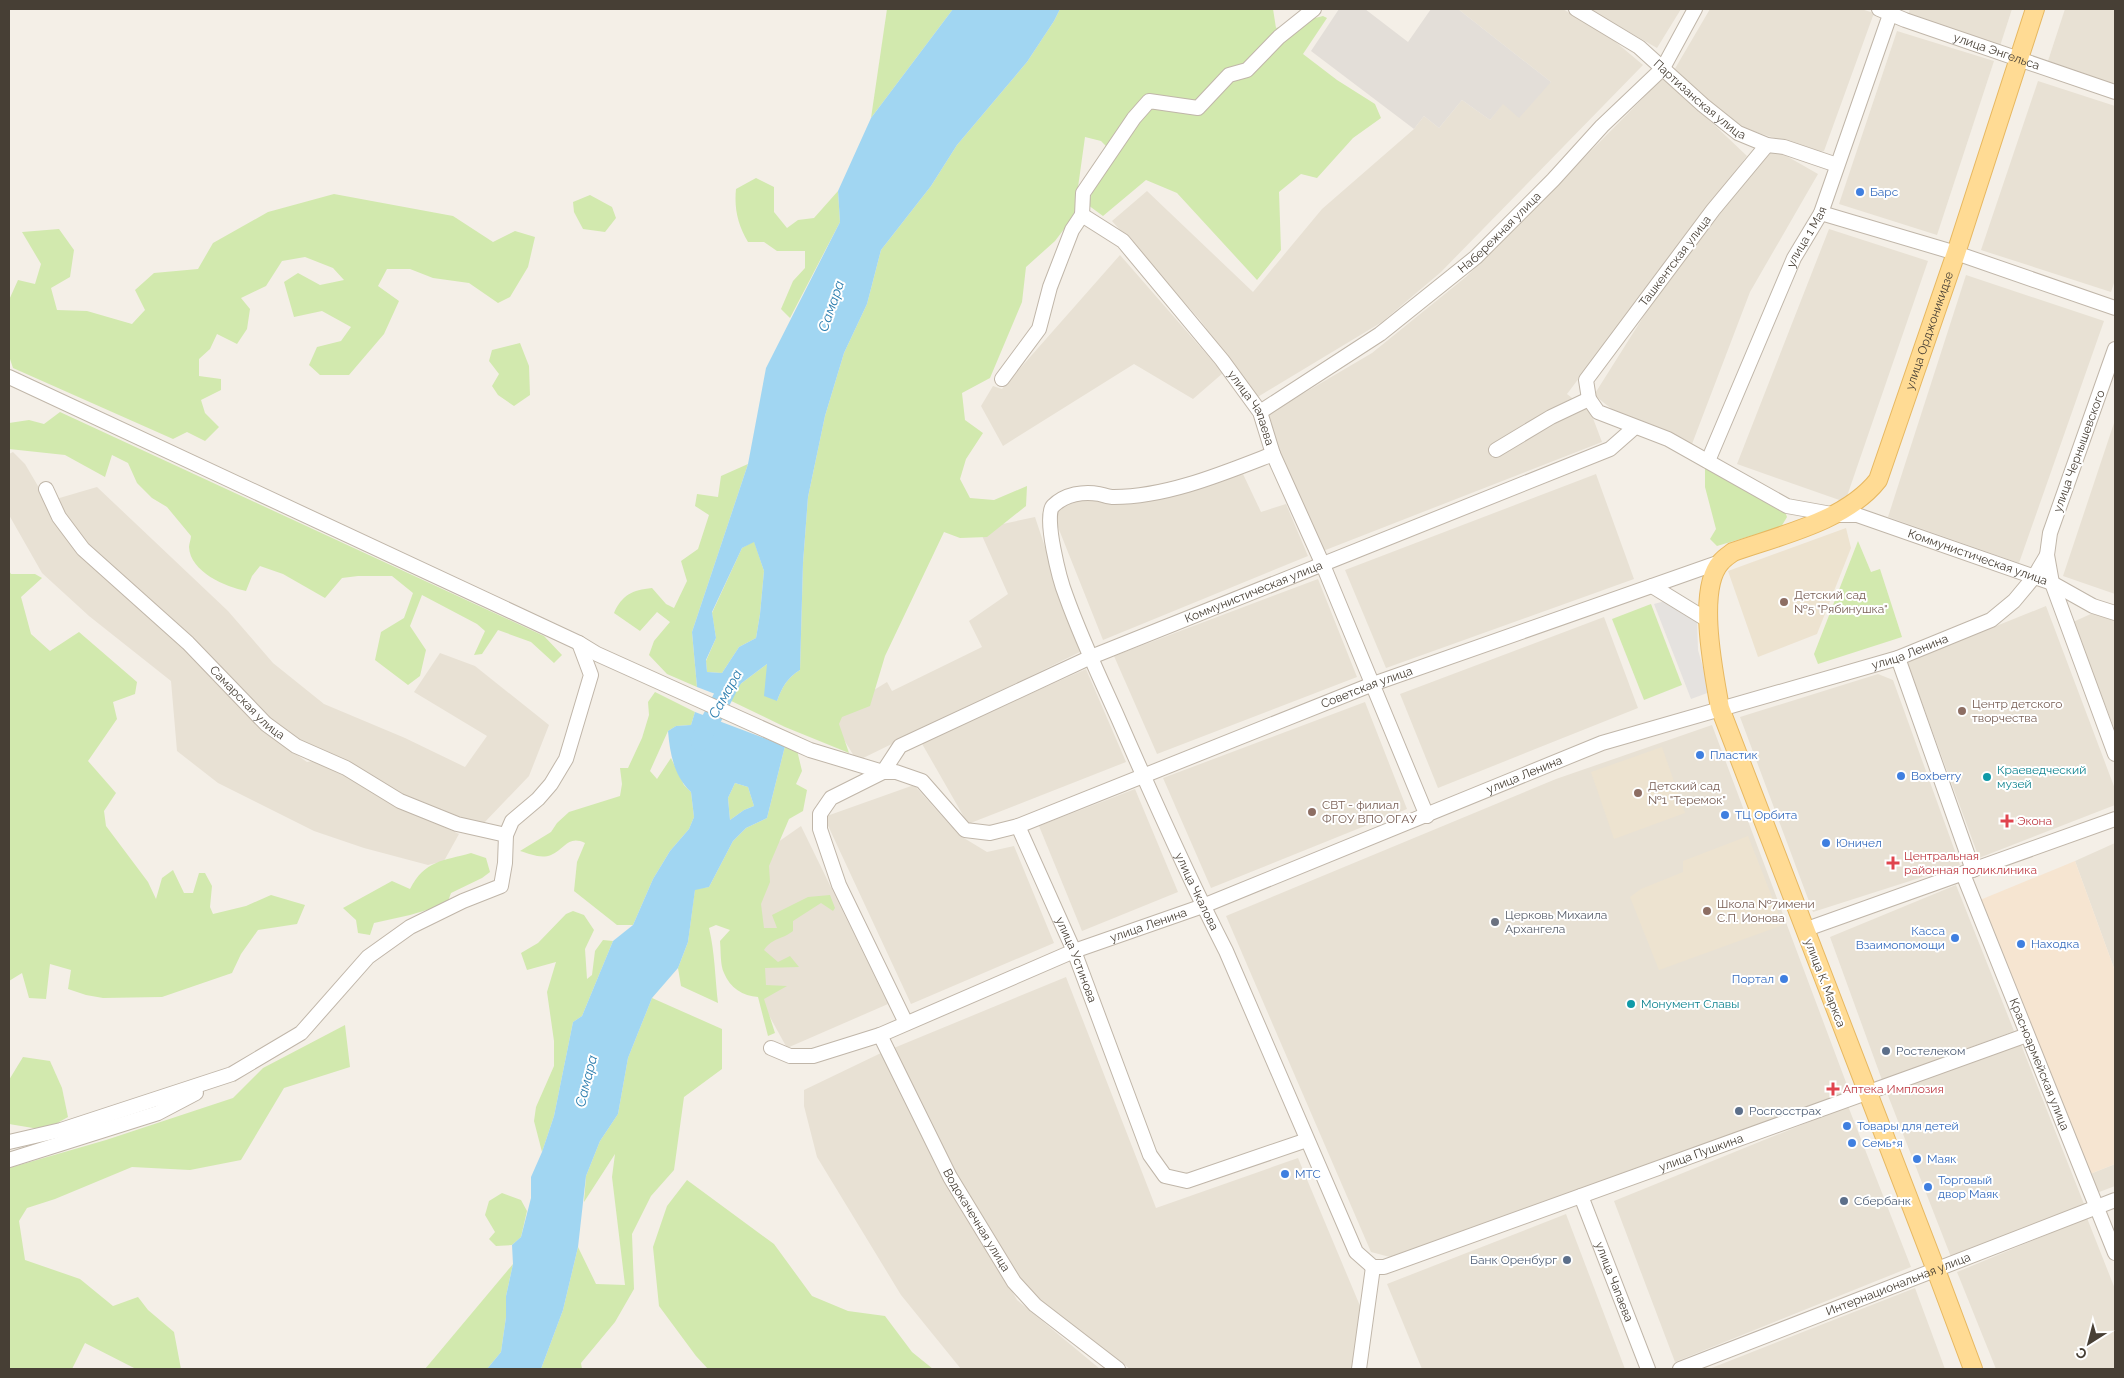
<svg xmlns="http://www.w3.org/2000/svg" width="2124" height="1378" font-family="Raleway,sans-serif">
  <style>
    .residential { fill: #e8e1d4 }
    .commercial { fill: #f6e5d1 }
    .industrial { fill: #e3ded8 }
    .education { fill: #ede3d0 }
    .green { fill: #d2e9ae }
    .parking { fill: #e5e2df }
    .water { fill: #a1d6f2; fill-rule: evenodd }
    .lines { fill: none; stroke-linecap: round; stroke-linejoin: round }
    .river { stroke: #a1d6f2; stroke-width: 19 }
    .minor-casing { stroke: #c0b6a9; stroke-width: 16 }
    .major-casing { stroke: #e7b861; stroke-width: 20 }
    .minor { stroke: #fff; stroke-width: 14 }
    .major { stroke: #ffdb94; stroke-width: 18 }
    .shop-dot { fill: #3f7fe0; stroke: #fff; stroke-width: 2 }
    .education-dot { fill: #8d6e63; stroke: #fff; stroke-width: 2 }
    .culture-dot { fill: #0f9aa8; stroke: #fff; stroke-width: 2 }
    .health-dot { fill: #e0444e; stroke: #fff; stroke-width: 2 }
    .worship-dot { fill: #6b7280; stroke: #fff; stroke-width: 2 }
    .service-dot { fill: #5c6f8a; stroke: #fff; stroke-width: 2 }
    .labels { text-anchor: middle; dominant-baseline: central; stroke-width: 4; stroke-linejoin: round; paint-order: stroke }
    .street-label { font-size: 12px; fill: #473f35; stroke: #fff }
    .shop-label { font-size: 12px; fill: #366cbe; stroke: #fff; text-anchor: start }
    .education-label { font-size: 12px; fill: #785e54; stroke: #fff; text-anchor: start }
    .culture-label { font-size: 12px; fill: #0d838f; stroke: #fff; text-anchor: start }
    .health-label { font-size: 12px; fill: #be3a42; stroke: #fff; text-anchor: start }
    .worship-label { font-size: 12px; fill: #5b616d; stroke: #fff; text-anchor: start }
    .service-label { font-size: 12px; fill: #4e5e75; stroke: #fff; text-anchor: start }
    .water-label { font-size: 14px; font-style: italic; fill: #2a7dae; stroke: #fff }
  </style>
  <rect width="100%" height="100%" fill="#f4efe7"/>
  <g class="residential">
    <polygon points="1458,9 1563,9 1611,38 1643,65 1441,272 1382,322 1256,398 1200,320 1112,221 1147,191 1253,292 1322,209 1414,129 1424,116 1439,128 1462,100 1490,120 1503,103 1551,82"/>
    <polygon points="1589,9 1681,9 1657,48"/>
    <polygon points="1710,9 1861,9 1874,13 1824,151 1814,153 1797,145 1743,128 1673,72"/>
    <polygon points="1910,9 2012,9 2000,46 1908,16"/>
    <polygon points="2065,9 2115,9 2115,87 2047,64"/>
    <polygon points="1897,31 1994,61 1937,235 1839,204"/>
    <polygon points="1664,77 1747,156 1567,394 1591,413 1602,442 1323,551 1265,416 1372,353 1467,276"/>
    <polygon points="2038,81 2115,106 2115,280 2111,292 1981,250"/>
    <polygon points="1767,152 1783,154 1818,174 1750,292 1692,444 1613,410 1594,395 1652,303"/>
    <polygon points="1829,229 1928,261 1845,502 1737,464"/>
    <polygon points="1120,255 1223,373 1193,399 1134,364 1003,446 981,406 993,386 1002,389"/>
    <polygon points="1966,275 2104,321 2019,563 1888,517"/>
    <polygon points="2115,420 2115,594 2063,576"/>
    <polygon points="13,452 25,464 58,520 280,743 307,762 319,760 412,812 459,834 444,861 428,865 364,848 314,831 218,783 177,751 171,681 89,616 42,573 9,515 9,454"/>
    <polygon points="1243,474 1261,512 1286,504 1308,556 1103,640 1052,512 1073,501 1091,497 1158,498"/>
    <polygon points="1596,474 1634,579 1386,668 1345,570"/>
    <polygon points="97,487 228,611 273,663 324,704 405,738 465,767 487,736 414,692 440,653 475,666 549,725 529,776 483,824 454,818 411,802 294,738 276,725 86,548 56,499"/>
    <polygon points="1035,517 1080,652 857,761 830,717 887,682 892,691 982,647 969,621 1008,594 979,529"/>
    <polygon points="1318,579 1357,677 1157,754 1114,656"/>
    <polygon points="2046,606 2115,789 2115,805 1979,858 1907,662"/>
    <polygon points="2093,613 2115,621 2115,730 2073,622"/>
    <polygon points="1604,617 1638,708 1438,788 1400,694"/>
    <polygon points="1086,669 1126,762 968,824 921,742"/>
    <polygon points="1878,674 1893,680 1960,865 1813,912 1740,717"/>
    <polygon points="1365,702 1407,809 1211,888 1163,778"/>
    <polygon points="1712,725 1850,1093 1390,1257 1371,1252 1226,916 1556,779"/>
    <polygon points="914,785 959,835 987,852 1014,846 1054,943 911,1004 824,817"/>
    <polygon points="1135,789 1178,892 1082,931 1039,826"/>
    <polygon points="801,826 888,1004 787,1048 755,990 758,856"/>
    <polygon points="2115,843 2115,971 2075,861"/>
    <polygon points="1956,885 2014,1031 1882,1080 1830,937"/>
    <polygon points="1066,977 1156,1208 1298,1158 1363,1313 1355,1369 1130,1369 1024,1287 954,1176 889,1050"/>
    <polygon points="2020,1042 2084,1204 1951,1257 1887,1093"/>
    <polygon points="881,1053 1017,1300 1100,1369 961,1369 901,1295 817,1157 804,1106 804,1090"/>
    <polygon points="1848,1106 1911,1267 1675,1362 1614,1201"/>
    <polygon points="2115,1164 2115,1186 2094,1194 2090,1174"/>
    <polygon points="1566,1214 1625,1369 1422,1369 1387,1284"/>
    <polygon points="2087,1218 2115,1289 2115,1369 1996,1369 1957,1272"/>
    <polygon points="1915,1288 1945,1369 1709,1369"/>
  </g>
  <polygon class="commercial" points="2075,861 2115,971 2115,1164 2090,1174 1980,900"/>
  <polygon class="industrial" points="1339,9 1365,9 1408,42 1431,9 1458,9 1551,82 1519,118 1503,104 1490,120 1462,100 1439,128 1424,116 1414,129 1311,51"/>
  <g class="education">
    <polygon points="1846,528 1851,548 1817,634 1758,657 1728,571"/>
    <polygon points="1662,747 1685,813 1614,839 1591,772"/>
    <polygon points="1748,836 1783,925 1659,970 1630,897 1641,889 1683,872 1683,861"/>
  </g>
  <g class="green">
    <polygon points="887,9 953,9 871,118"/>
    <path d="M1060 9H1273L1276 28 1323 16 1327 18 1303 54 1337 80 1375 104 1381 118 1353 138 1317 178 1301 174 1279 192 1281 250 1257 280 1177 193 1146 180 1103 216 1088 205 1107 147 1101 141 1085 137 1074 216 1055 241 1026 267 1022 302 990 378 962 393 965 420 983 433 966 459 960 479 970 498 994 500 1027 486 1026 506 987 537 960 538 944 532 885 656 870 706 842 717 839 724 849 753 785 727 723 697 767 664 777 701C782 687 787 678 800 670L803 563 808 497 825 416 844 353 867 304 881 250 931 186 957 145 1027 62 1054 21Z"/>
    <path d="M756 178 774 187V212L787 228 798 220 814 218 838 191 840 222 790 318 781 309 793 281 805 268V251H777L764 242H748C738 225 734 209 736 189Z"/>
    <polygon points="334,194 453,216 493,242 515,231 535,237 528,267 510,297 498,303 469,283 433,278 410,269 387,269 378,286 399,301 384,334 349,375 320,375 309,365 317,347 341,341 351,327 322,311 294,317 284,282 298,273 320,285 344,280 333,268 305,257 282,261 266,286 241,298 250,309 247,329 237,344 217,334 210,349 199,359 199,376 221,379 221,390 201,400 205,413 219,427 205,441 187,432 173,439 13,368 9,356 9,300 18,280 35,284 41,264 22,232 59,229 74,250 70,277 51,288 57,310 87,311 132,324 145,310 135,290 154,273 198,269 213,243 268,212"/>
    <polygon points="590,195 612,207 616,218 605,232 583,229 574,212 573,202"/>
    <polygon points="520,343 529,366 530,395 514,406 498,395 492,386 499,374 489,361 492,350"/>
    <path d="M60 412 544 636 562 655 554 663 531 642 498 630 482 654 474 655 485 631 477 624 422 595 410 626 426 650 420 676 408 685 375 660 381 632 404 618 413 593 392 576H358L342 578 325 598 283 574 260 566 252 576 246 591C226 587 190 572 189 547 189 544 191 539 191 536L167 507 152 498 137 483 128 463 112 455 105 477 65 455 9 449V423L29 420 44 424Z"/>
    <path d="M748 464 692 632 697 687 667 674 649 655 654 641 670 622 657 612 640 631 614 613C622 595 632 590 652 588L666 604 674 608 687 581 681 561 698 549 709 515 695 506 697 494 718 497 721 476Z"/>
    <polygon points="1705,467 1784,509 1787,517 1781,527 1717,546 1710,539 1716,529 1705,487"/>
    <polygon points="754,541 764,571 760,614 756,638 739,647 722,673 707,672 706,661 716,638 712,613 742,548"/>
    <polygon points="1858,541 1871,572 1880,569 1902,637 1818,664 1814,654"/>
    <polygon points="9,571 11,574 35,574 42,578 21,597 31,634 50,651 79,632 137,682 135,694 113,702 117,719 88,761 116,793 104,811 106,826 148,882 156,899 162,878 173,870 184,893 193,893 199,873 205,873 212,886 210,907 213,914 246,906 271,895 305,905 297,924 258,930 241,954 232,973 162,997 103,998 86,995 68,989 71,970 50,964 46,999 29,998 22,973 9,981"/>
    <polygon points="1651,604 1682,685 1644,700 1612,619"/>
    <path d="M655 692 695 712 691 725 676 726 668 731 650 771 657 779 671 758 684 785 691 792 694 817 689 829 670 851 653 879 633 925H617L574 891 577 862 585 843C568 835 565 849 551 855 541 859 530 854 520 851L551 832 557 823 569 812 620 796 622 784 620 768H628L642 738 649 715 648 702Z"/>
    <path d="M785 746 797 750 802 771 796 784 807 790 803 811 789 819 769 866 770 882 761 904 764 928H777L772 915 808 897 830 895 835 908 833 911 821 903 793 921V931C782 940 773 937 764 950L778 962 790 956 799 967 765 968 766 985 787 986 764 999 775 1033 768 1036 758 997C743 996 730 988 724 973 720 965 721 951 720 941L730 930 716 925 709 928C715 953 715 978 718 1003L681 986 678 968 688 942 695 889 709 887 733 841 746 828 767 818Z"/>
    <polygon points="735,783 748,787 754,806 744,810 730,820 728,798"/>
    <path d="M471 853 486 858 490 872 482 878 451 893 447 904 410 915 374 923 370 935 358 933 356 920 343 908 392 881 410 889C425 860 443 861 471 853Z"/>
    <polygon points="573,911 584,915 594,930 585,949 587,979 592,975 595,951 603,940 613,941 582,1016 573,1022 554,1116 542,1152 534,1121 536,1107 554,1066 554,1041 547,992 556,962 527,970 521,953 538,943 566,914"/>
    <polygon points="652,998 722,1029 722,1069 684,1097 674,1170 651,1196 632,1234 634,1289 615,1322 581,1363 582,1369 541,1369 563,1310 578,1247 596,1284 625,1285 612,1177 615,1154 584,1202 586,1176 600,1141 618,1114 628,1058"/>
    <polygon points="345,1025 350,1067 284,1088 241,1160 190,1170 132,1167 55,1199 27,1208 19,1221 25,1260 80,1279 113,1306 138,1297 148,1310 174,1332 181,1369 136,1369 85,1343 72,1369 9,1369 9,1168 106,1140 233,1098 263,1068"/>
    <polygon points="23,1057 50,1061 62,1088 68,1117 45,1130 9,1124 9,1080"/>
    <polygon points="687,1180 774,1244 812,1296 848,1311 885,1316 912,1352 933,1369 708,1369 696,1356 659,1306 653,1247 667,1206"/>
    <polygon points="502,1193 521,1200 527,1211 521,1237 512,1245 496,1246 489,1239 495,1232 485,1215 489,1201"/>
    <polygon points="513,1264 506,1296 506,1317 501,1352 487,1369 425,1369"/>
  </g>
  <polygon class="parking" points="1665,601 1697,621 1698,650 1710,692 1691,699 1654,604"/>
  <g class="water">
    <path d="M953 9H1060L1054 21 1027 62 957 145 931 186 881 250 867 304 844 353 825 416 808 497 803 563 800 670C787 678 782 687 777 701L764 696 767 664 723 697 697 687 692 632 748 464 766 368 840 222 838 191 871 118ZM754 542 764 571 760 614 756 638 739 647 722 673 707 672 706 660 716 638 712 612 742 548Z"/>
    <path d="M695 712 785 746 767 818 746 828 733 841 709 887 695 890 688 942 678 968 652 998 628 1058 618 1114 600 1141 586 1176 578 1247 563 1310 541 1369H487L501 1352 506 1317V1296L513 1264 512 1245 521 1237 531 1198V1177L542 1152 554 1116 573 1022 582 1016 613 941 633 925 653 879 670 851 689 829 694 817 691 792C674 776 670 754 668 731L676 726 691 725ZM735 783 748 787 754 806 744 810 730 820 728 798Z"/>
  </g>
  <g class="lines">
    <polyline class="river" points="700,741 735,674"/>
    <g class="minor-casing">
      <g id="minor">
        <path id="s1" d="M1576 9 1639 47 1703 105 1738 133 1767 145 1784 147 1837 165"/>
        <path id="s2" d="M1879 9 1905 20 2115 92"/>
        <path id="s3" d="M1767 145 1713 210 1586 380 1589 399 1598 412 1668 439 1787 506 1837 515H1857L2052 583 2093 606 2115 613"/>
        <polyline points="1821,213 1956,253 2115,308"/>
        <path id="s4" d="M1082 215 1123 241 1222 360 1260 412 1273 454 1323 565 1427 816"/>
        <polyline points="1082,215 1083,193 1134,118 1149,101 1198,108 1229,75 1247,70 1279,37 1314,9"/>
        <polyline points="2115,349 2050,533 2047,555 2052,583 2115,754"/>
        <path id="s5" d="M9 377 579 643 597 654 810 750 883 772H896L922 781 965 830 990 833 1018 826 1373 684 1720 562"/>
        <polyline points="1002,379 1039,329 1050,287 1072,230 1082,215"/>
        <path id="s6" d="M1260 412 1380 334 1476 257 1553 180 1602 126 1663 68 1695 9"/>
        <polyline points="1496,450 1551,417 1589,399"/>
        <path id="s7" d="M1273 454C1224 473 1167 497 1114 497 1109 497 1104 495 1099 494 1084 491 1065 494 1053 506 1043 516 1060 581 1066 596 1081 638 1100 678 1118 718 1152 796 1187 875 1226 951L1356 1252 1373 1267"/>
        <path id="s8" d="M1708 461 1794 258 1821 213 1892 9"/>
        <path id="s9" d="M46 489 59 517 83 549 188 643 266 724 296 746 346 768 400 801 457 824 506 835"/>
        <polyline points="1652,586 1709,621"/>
        <polyline points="1898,658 1973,870"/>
        <path id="s10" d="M1018 826 1074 951 1150 1155 1165 1176 1187 1181 1307 1140"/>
        <path id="s11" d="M1963 874 2115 1253"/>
        <polyline points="1804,930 2115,819"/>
        <path id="s12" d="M906 1023 839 885 820 829V814L831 798 883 772 900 746 1091 657 1610 449 1635 427"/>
        <path id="s13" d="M880 1035 950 1177 1014 1282 1035 1305 1118 1369"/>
        <path id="s14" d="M771 1048 790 1056H813L880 1035 1074 951 1203 906 1602 743 1898 658 1991 620 2014 601 2034 577 2047 555"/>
        <polyline points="9,1142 61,1130 232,1074 301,1033 368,957 410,927 463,901 501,886 505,863 506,835 512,821 538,799 551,784 566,759 591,675 579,643"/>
        <polyline points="9,1160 158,1113 196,1093"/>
        <path id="s15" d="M1581 1196 1648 1369"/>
        <path id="s16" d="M1373 1267H1384L2027 1035"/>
        <polyline points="1359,1369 1373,1267"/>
        <path id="s17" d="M1680 1369 2115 1200"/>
      </g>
    </g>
    <g class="major-casing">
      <g id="major">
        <path id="s18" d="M1973 1369 1936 1270 1720 708C1714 674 1696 589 1721 562 1724 558 1729 555 1733 552 1781 535 1846 521 1878 480L1956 253 2035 9"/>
      </g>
    </g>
    <use href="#minor" class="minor"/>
    <use href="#major" class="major"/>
  </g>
  <g class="shop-dot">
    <circle cx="1860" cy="192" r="5"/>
    <circle cx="1700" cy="755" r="5"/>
    <circle cx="1901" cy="776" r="5"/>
    <circle cx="1725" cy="815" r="5"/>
    <circle cx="1826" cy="843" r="5"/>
    <circle cx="1955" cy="938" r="5"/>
    <circle cx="2021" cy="944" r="5"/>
    <circle cx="1784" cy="979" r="5"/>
    <circle cx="1847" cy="1126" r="5"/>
    <circle cx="1852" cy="1143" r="5"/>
    <circle cx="1917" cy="1159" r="5"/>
    <circle cx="1285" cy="1174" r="5"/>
    <circle cx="1928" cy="1187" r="5"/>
  </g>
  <g class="education-dot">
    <circle cx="1784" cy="602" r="5"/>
    <circle cx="1962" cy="711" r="5"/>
    <circle cx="1638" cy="793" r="5"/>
    <circle cx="1312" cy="812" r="5"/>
    <circle cx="1707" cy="911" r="5"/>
  </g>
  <g class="culture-dot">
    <circle cx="1987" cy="777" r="5"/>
    <circle cx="1631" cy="1004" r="5"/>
  </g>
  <g class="health-dot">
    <path d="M2004.5 813.5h5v5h5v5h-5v5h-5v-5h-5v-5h5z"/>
    <path d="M1890.5 855.5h5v5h5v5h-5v5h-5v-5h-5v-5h5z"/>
    <path d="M1830.5 1081.5h5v5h5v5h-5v5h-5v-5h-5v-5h5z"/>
  </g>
  <circle class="worship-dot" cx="1495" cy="922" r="5"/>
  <g class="service-dot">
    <circle cx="1886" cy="1051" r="5"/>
    <circle cx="1739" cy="1111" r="5"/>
    <circle cx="1844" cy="1201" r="5"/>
    <circle cx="1567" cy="1260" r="5"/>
  </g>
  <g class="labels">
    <g class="street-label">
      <text stroke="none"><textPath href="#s2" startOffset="125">улица Энгельса</textPath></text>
      <text stroke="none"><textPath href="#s1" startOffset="154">Партизанская улица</textPath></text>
      <text stroke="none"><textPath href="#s6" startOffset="300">Набережная улица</textPath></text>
      <text stroke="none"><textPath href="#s8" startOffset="245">улица 1 Мая</textPath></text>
      <text transform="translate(1675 261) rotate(-53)">Ташкентская улица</text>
      <text stroke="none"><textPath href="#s18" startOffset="1195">улица Орджоникидзе</textPath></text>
      <text stroke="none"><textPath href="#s4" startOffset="260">улица Чапаева</textPath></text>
      <text transform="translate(2079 451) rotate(-70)">улица Чернышевского</text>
      <text stroke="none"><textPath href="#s3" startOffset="742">Коммунистическая улица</textPath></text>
      <text stroke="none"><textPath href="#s12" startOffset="722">Коммунистическая улица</textPath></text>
      <text stroke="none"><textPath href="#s14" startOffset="1214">улица Ленина</textPath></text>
      <text stroke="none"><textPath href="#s5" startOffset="1495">Советская улица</textPath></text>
      <text stroke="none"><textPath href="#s9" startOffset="296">Самарская улица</textPath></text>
      <text stroke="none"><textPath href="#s14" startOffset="809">улица Ленина</textPath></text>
      <text stroke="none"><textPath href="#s7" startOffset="646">улица Чкалова</textPath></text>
      <text stroke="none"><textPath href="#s14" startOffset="404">улица Ленина</textPath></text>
      <text stroke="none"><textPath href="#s10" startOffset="146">улица Устинова</textPath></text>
      <text transform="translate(1825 983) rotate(69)">улица К. Маркса</text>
      <text stroke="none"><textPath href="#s11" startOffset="205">Красноармейская улица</textPath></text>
      <text stroke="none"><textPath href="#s16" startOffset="348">улица Пушкина</textPath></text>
      <text stroke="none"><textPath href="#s13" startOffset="209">Водокачечная улица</textPath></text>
      <text stroke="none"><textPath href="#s15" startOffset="92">улица Чапаева</textPath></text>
      <text stroke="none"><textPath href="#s17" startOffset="234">Интернациональная улица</textPath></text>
    </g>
    <g class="shop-label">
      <text x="1870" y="192">Барс</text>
      <text x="1710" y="755">Пластик</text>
      <text x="1911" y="776">Boxberry</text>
      <text x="1735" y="815">ТЦ Орбита</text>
      <text x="1836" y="843">Юничел</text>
      <text x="1945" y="931" text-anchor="end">Касса<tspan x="1945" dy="14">Взаимопомощи</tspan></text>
      <text x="2031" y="944">Находка</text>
      <text x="1774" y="979" text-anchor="end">Портал</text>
      <text x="1857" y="1126">Товары для детей</text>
      <text x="1862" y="1143">Семь+я</text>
      <text x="1927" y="1159">Маяк</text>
      <text x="1295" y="1174">МТС</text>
      <text x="1938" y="1180">Торговый<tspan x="1938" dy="14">двор Маяк</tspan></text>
    </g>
    <g class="education-label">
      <text x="1794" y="595">Детский сад<tspan x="1794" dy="14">№5 "Рябинушка"</tspan></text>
      <text x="1972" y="704">Центр детского<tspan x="1972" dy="14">творчества</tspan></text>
      <text x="1648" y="786">Детский сад<tspan x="1648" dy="14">№1 "Теремок"</tspan></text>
      <text x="1322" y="805">СВТ - филиал<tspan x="1322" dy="14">ФГОУ ВПО ОГАУ</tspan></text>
      <text x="1717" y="904">Школа №7имени<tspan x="1717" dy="14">С.П. Ионова</tspan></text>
    </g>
    <g class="culture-label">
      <text x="1997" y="770">Краеведческий<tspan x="1997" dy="14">музей</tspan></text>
      <text x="1641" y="1004">Монумент Славы</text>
    </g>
    <g class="health-label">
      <text x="2017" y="821">Экона</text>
      <text x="1904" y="856">Центральная<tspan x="1904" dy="14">районная поликлиника</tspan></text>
      <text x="1843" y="1089">Аптека Имплозия</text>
    </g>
    <g class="worship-label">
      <text x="1505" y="915">Церковь Михаила<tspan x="1505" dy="14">Архангела</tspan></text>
    </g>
    <g class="service-label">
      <text x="1896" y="1051">Ростелеком</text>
      <text x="1749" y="1111">Росгосстрах</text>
      <text x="1854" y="1201">Сбербанк</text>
      <text x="1557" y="1260" text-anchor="end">Банк Оренбург</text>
    </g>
    <g class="water-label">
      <text transform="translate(831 306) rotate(-71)">Самара</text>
      <text transform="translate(725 694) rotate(-61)">Самара</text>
      <text transform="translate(586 1081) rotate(-76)">Самара</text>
    </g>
  </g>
  <rect width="2124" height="1378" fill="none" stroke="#473f35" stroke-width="20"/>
  <g transform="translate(2089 1343) rotate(216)" stroke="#ffffff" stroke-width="4" paint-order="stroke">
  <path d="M0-4L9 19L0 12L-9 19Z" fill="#473f35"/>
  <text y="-8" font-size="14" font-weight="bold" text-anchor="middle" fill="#473f35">С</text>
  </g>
</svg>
